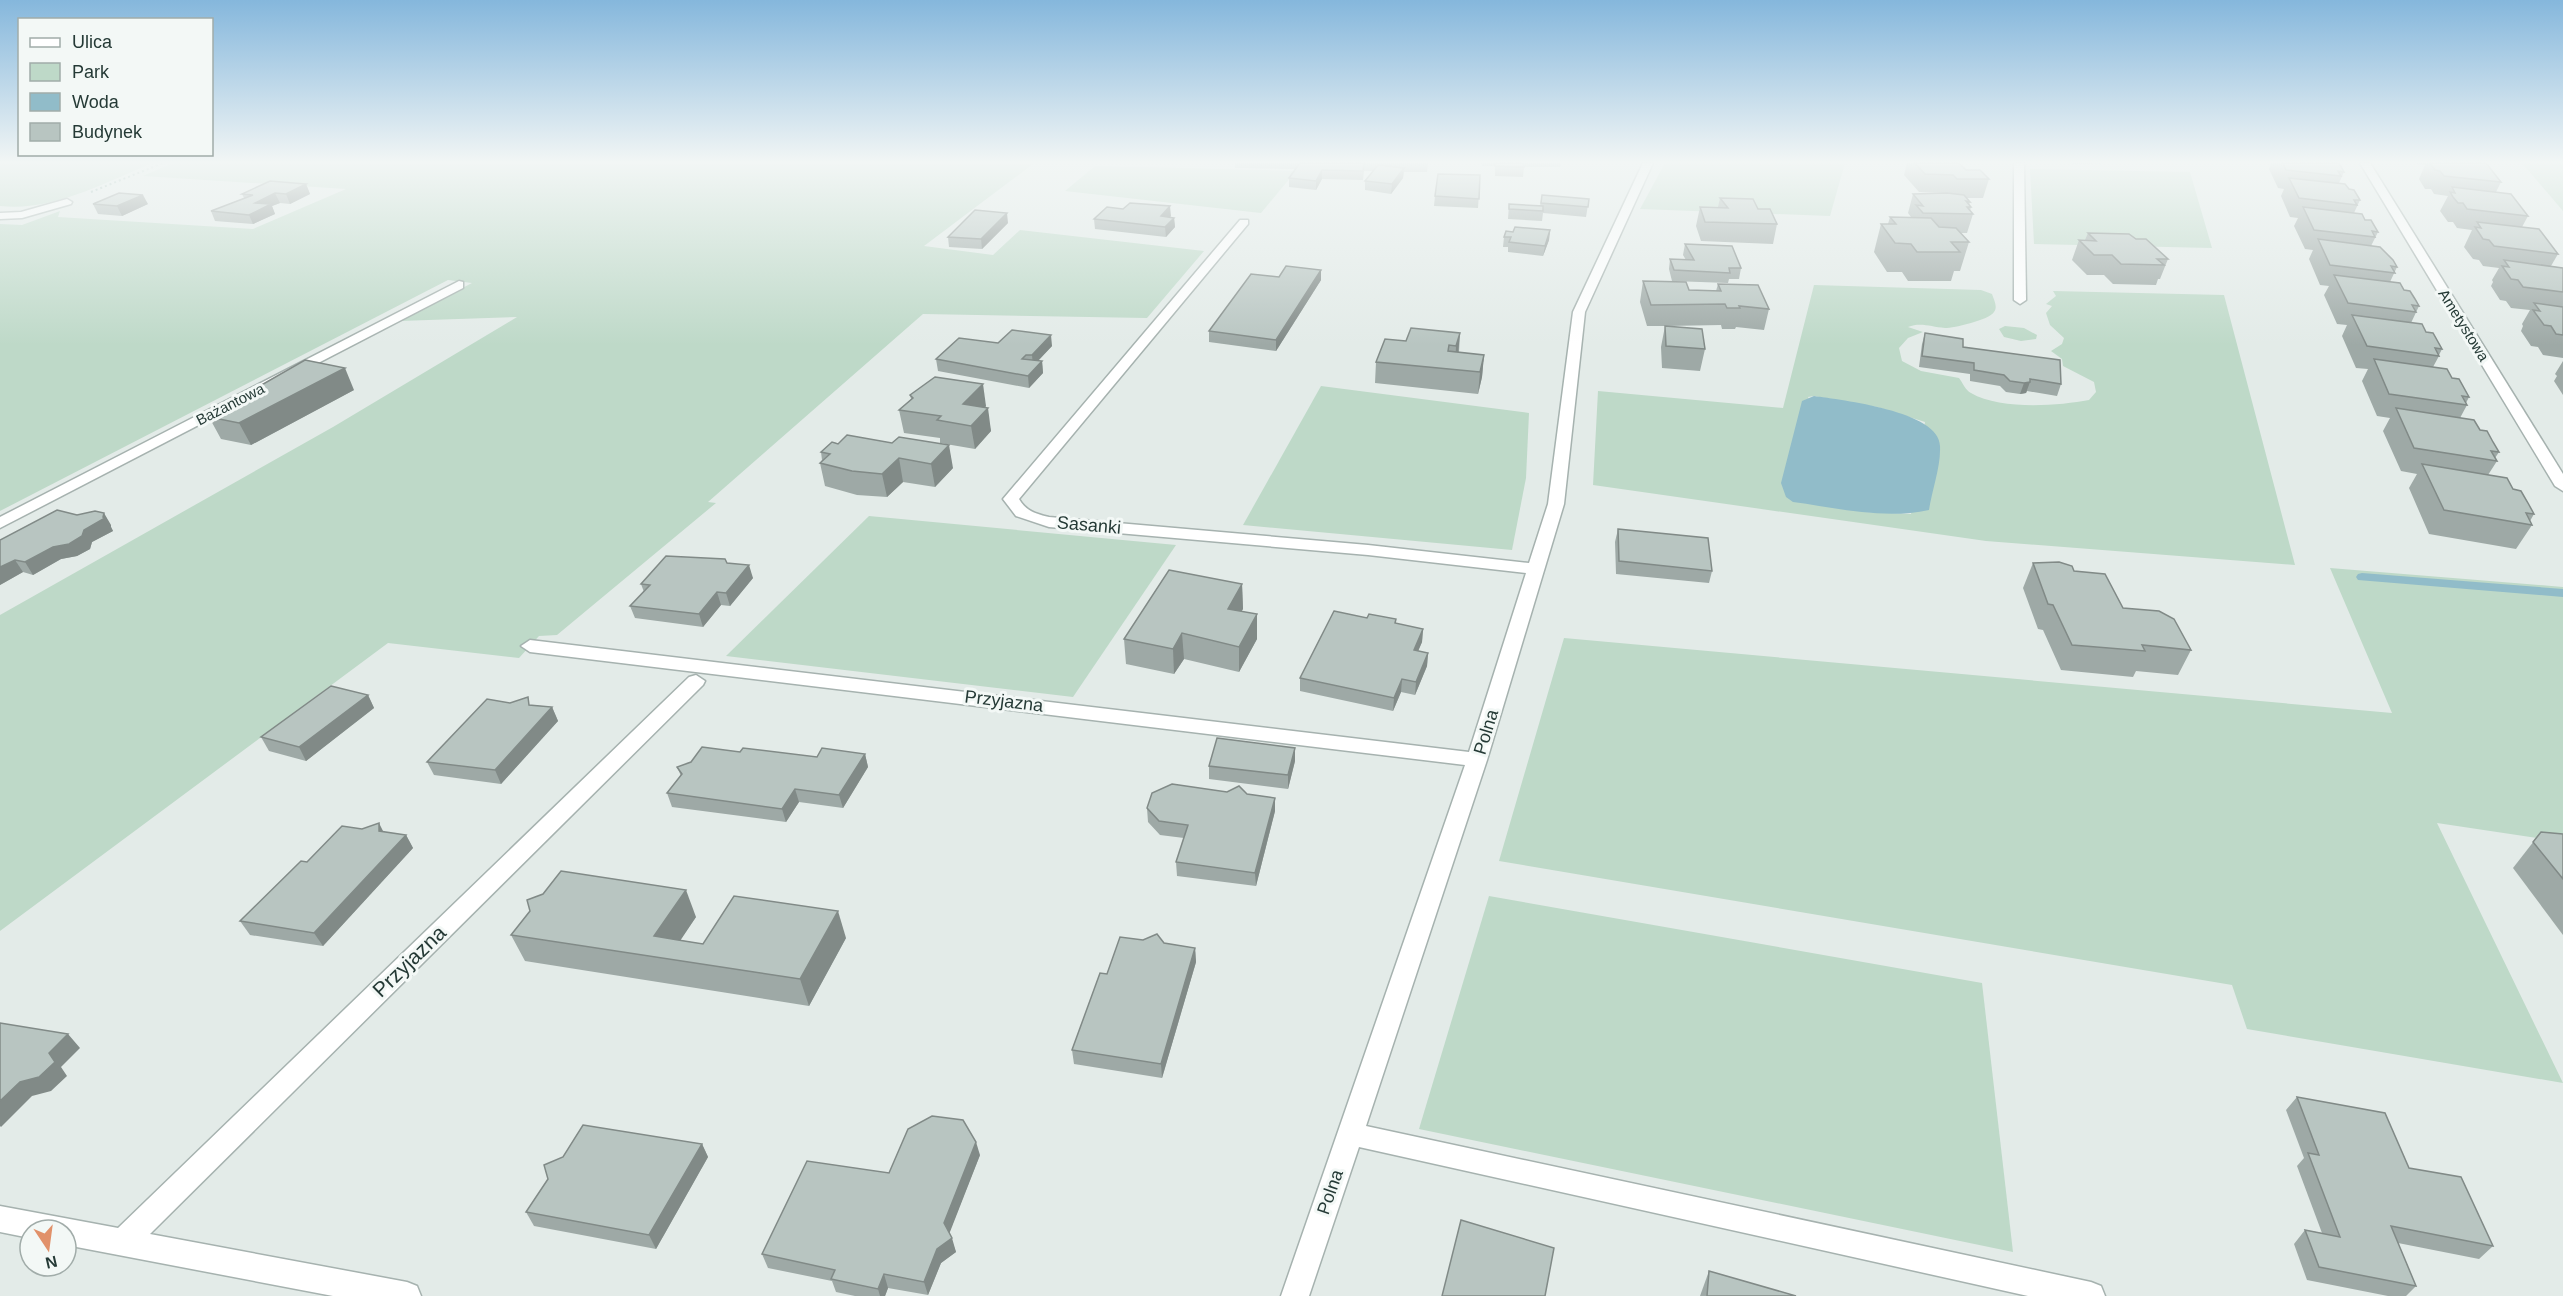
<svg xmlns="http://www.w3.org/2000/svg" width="2563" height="1296" font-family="Helvetica,sans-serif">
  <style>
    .green { fill: #bed9c8; fill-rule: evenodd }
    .water { fill: #91bcc9 }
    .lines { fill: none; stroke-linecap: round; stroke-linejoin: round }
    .stream { fill: #91bcc9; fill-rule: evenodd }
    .minor-casing { stroke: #a6b2af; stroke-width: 3 }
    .path { stroke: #87aba2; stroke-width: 2; stroke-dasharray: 2 3; stroke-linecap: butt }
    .minor { fill: #fff; fill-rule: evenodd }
    .wall { fill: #9ea9a6 }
    .shaded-wall { fill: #818a87 }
    .building { fill: #b8c5c1; stroke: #818a87; stroke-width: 1.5 }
    .labels { text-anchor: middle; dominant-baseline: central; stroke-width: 6; stroke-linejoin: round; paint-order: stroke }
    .far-street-label { font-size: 15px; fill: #253a36; stroke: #f3f8f6 }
    .street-label { font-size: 18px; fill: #253a36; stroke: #f3f8f6 }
    .near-street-label { font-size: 21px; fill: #253a36; stroke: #f3f8f6 }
  </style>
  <rect width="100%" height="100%" fill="#e3ebe8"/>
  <g class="green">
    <path d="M0 163H153C105 182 53 212 0 206Z"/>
    <polygon points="173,163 1033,164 924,246 993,255 1020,230 1204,251 1147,318 923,314 708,502 716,503 557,635 539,636 519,658 388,643 0,931 0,615 333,427 517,317 399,321 472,283 448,280 0,511 0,224 22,225 60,211 58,217 253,229 346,189 143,176"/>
    <polygon points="1665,163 1845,163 1830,216 1640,209"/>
    <polygon points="2522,163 2563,163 2563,211"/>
    <polygon points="1095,166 1105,166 1296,171 1261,213 1065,191"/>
    <polygon points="2030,169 2190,172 2212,248 2034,244"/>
    <path d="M1814 285 1981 290 1992 294C1994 300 1998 307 1994 312 1989 320 1954 328 1945 328 1931 327 1921 322 1908 327L1923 332 1908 338 1899 348 1902 361 1921 371 1959 378C1963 383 1965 390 1971 393 2000 410 2057 406 2089 400L2096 392 2094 382 2063 366 2062 359 2051 351 2062 344 2064 338 2050 325 2046 313 2052 306 2046 304 2056 296 2053 291 2224 295 2295 565 1986 541 1593 485 1598 391 1783 408ZM1814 396 1877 407 1925 422 1911 514 1865 512 1808 397Z"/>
    <polygon points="2005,326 2024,328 2037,335 2036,339 2021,341 2004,337 1999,329"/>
    <polygon points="1321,386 1529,413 1526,478 1512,550 1243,525"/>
    <polygon points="869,516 1176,545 1073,697 726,656"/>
    <polygon points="2330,568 2563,587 2563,842 2437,823 2563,1083 2247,1029 2232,985 1499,861 1564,638 2392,713"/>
    <polygon points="1489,896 1982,983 2013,1252 1419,1129"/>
  </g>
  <path class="water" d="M1814 396C1841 400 1940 411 1940 446 1941 466 1932 490 1929 510 1884 520 1838 508 1793 502L1786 497 1781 483 1802 401Z"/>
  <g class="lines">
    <polygon class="stream" points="2362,573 2563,589 2563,597 2358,580 2356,577 2358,574"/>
    <g class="minor-casing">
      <g id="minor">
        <path d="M1643 163H1653L1585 312 1564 504 1487 760 1366 1126 2091 1282 2101 1286 2105 1296H2028L1359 1147 1309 1296H1281L1465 765 530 652 521 646 530 640 1469 752 1526 573 1368 555 1049 527 1016 516 1003 499 1240 220H1248V224L1019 499C1026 511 1036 514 1049 517L1368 545 1529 563 1548 504 1573 312Z"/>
        <polygon points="2014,163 2024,163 2026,300 2020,304 2014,300"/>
        <polygon points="2360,163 2370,163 2563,474 2563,491 2555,486"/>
        <polygon points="67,199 72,202 71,204 22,218 0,219 0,213 21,212"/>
        <polygon points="459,281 463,282 463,288 0,528 0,517"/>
        <polygon points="696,675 705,681 703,685 150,1234 407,1282 417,1286 421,1296 333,1296 66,1245 66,1230 30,1230 30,1238 0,1232 0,1206 118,1228 689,677"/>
      </g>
    </g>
    <polyline class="path" points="91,192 163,163"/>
    <use href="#minor" class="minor"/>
  </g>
  <g class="wall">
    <polygon points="1235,163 1428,163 1427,172 1404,172 1403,178 1391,194 1365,190 1365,181 1373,171 1364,171 1363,180 1322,179 1316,190 1289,187 1289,178 1295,169 1235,168"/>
    <polygon points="1481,163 1561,163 1560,167 1524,167 1523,177 1495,176 1495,166 1482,166"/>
    <polygon points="1907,163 1959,163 1966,170 1989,179 1983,198 1966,198 1970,202 1969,205 1971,207 1970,211 1973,214 1967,233 1961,233 1969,242 1960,271 1954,271 1951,281 1908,281 1902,272 1887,272 1874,252 1881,224 1888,224 1890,217 1911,217 1908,213 1913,194 1946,193 1919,192 1904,175"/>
    <polygon points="2073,163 2126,163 2073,164"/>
    <polygon points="2271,163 2339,163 2344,172 2339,183 2349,189 2360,200 2354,213 2365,220 2378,232 2371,246 2397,267 2390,282 2404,290 2419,306 2411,323 2426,332 2442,349 2439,355 2439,356 2433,367 2452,378 2469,397 2466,403 2467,405 2460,418 2480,430 2499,452 2495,458 2497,461 2488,475 2513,489 2534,514 2530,521 2532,525 2516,549 2429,534 2409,488 2417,474 2401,471 2383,431 2390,418 2377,416 2362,381 2368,369 2356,368 2342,336 2347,325 2337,324 2324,295 2329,286 2320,285 2309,259 2313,250 2305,249 2294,226 2298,218 2290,217 2281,196 2284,189 2278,188 2269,169"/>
    <polygon points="2413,163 2486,163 2501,182 2496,192 2528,216 2522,227 2558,254 2551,266 2563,268 2563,358 2543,355 2538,347 2531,346 2521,331 2523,326 2522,324 2530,310 2511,308 2506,301 2500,300 2491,286 2493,282 2492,280 2499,268 2483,266 2479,260 2473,259 2464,247 2472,230 2457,228 2453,222 2448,222 2440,211 2448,196 2434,194 2431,189 2425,189 2419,179 2425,165"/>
    <polygon points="1480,175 1478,208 1434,206 1435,196"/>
    <polygon points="306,184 310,194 290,204 280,203 272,206 275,214 253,224 215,221 211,211 244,198 242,194"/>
    <polygon points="1542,195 1589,199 1586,217 1543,213 1542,221 1508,219 1509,204 1540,206"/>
    <polygon points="1720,198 1758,209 1777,224 1773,244 1701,241 1696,226 1700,207 1718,207"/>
    <polygon points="93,204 148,204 122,216 98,214"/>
    <polygon points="1171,216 1170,217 1174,218 1175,227 1166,237 1095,229 1094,219"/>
    <polygon points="1008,223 982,249 949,247 948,237"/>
    <polygon points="1550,230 1549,240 1543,256 1508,252 1508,247 1503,247 1504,237 1513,232"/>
    <polygon points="2088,233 2136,239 2168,259 2160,279 2158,279 2156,285 2113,284 2104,275 2087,275 2072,260 2079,240 2085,240"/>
    <polygon points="1685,244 1741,268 1739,279 1729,279 1728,283 1672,281 1669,269 1670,259 1686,260 1683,255"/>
    <polygon points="1321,270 1321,280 1276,351 1209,342 1209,331 1279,277"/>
    <polygon points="1643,281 1689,290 1716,291 1718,284 1769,309 1764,330 1736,327 1735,329 1722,329 1721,325 1667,326 1705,349 1700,371 1662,368 1661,347 1665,326 1647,326 1640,302"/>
    <polygon points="1460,333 1459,352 1484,355 1482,377 1478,394 1375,383 1376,362 1406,341"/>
    <polygon points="1925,333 2061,384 2057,396 2027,391 2026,393 2020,394 2006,392 2000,386 1970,381 1970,374 1919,367 1922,344"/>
    <polygon points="998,343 1052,346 1038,361 1042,361 1043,373 1029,388 938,371 936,359"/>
    <polygon points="2563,361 2563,395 2554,381 2557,376 2555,374"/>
    <polygon points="258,387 354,390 251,445 221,439 209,417 259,390"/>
    <polygon points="910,395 986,406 985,408 991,431 975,449 940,443 940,438 904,433 899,410 911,399"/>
    <polygon points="832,442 953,468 935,487 903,482 887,497 857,495 825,486 820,463 822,460 821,452"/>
    <polygon points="111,525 111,527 113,531 92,542 90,549 77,556 61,559 33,575 23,572 0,585 0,540"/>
    <polygon points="1618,529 1712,571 1709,583 1616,574 1615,542"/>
    <polygon points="727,563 753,578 730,606 721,605 703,627 635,618 630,606 644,592 641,584"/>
    <polygon points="2033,563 2074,571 2123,608 2191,650 2178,675 2136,671 2133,677 2061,670 2043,630 2038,629 2023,588"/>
    <polygon points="1242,584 1243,609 1241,611 1257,639 1239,672 1184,659 1174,674 1126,664 1124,639"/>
    <polygon points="1396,624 1423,629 1422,642 1418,651 1428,653 1427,666 1415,695 1401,692 1393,711 1300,691 1300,678"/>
    <polygon points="368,695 374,708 306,761 269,751 261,737"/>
    <polygon points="532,705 552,707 558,721 501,784 434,775 427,762"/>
    <polygon points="740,752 817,757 865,754 868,767 843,808 799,802 786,822 672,807 667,793 681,776 677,767"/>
    <polygon points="1295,761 1288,789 1209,779 1209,766"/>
    <polygon points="1247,794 1275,798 1275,811 1256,886 1177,876 1176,862 1184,838 1160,835 1148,822 1147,808"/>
    <polygon points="383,832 406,835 413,848 323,946 250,935 240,921 307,862"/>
    <polygon points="2541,832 2563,834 2563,935 2513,868"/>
    <polygon points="530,911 696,917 680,940 703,944 846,938 809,1006 525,961 511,935"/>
    <polygon points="1164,943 1195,948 1196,962 1162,1078 1074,1064 1072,1050 1107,974"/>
    <polygon points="2297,1097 2409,1168 2493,1246 2479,1259 2398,1243 2416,1286 2406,1296 2388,1296 2307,1280 2294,1244 2305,1230 2322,1233 2297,1166 2304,1158 2286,1110"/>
    <polygon points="702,1144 708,1157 656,1249 534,1226 526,1212"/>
    <polygon points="980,1155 949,1233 956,1252 941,1263 928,1295 888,1288 885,1296 855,1296 836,1292 832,1281 768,1268 762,1254 889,1173"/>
    <polygon points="1709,1271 1796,1296 1700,1296"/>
  </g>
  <g class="shaded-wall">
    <polygon points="1404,168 1403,178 1391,194 1392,184"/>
    <polygon points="1322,170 1322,179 1316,190 1316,181"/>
    <polygon points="306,184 310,194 290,204 286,194"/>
    <polygon points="275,193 280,203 272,206 275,214 253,224 249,215 255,203"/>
    <polygon points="143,195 148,204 122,216 117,206"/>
    <polygon points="1170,206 1171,216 1162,226 1161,216"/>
    <polygon points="1007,213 1008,223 982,249 981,239"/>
    <polygon points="1174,218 1175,227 1166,237 1165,227"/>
    <polygon points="1550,230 1549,240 1543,256 1545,246"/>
    <polygon points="1321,270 1321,280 1276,351 1276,340"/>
    <polygon points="1460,333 1458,354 1455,368 1456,346"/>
    <polygon points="1051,335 1052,346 1033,366 1032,355"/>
    <polygon points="1484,355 1482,377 1478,394 1480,372"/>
    <polygon points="1042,361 1043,373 1029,388 1028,376"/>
    <polygon points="345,368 354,390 251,445 239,423"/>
    <polygon points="2030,382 2026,393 2020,394 2024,383"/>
    <polygon points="983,384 986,406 968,425 963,404"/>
    <polygon points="988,408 991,431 975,449 971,426"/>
    <polygon points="949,445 953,468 935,487 931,464"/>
    <polygon points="899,458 903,482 887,497 882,474"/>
    <polygon points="104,513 111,525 111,527 113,531 92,542 90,549 77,556 61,559 33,575 25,562 84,530 103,517"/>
    <polygon points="15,560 23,572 0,585 0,567"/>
    <polygon points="749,565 753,578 730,606 726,593"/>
    <polygon points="1242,584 1243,609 1228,634 1228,609"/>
    <polygon points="717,592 721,605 703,627 699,614"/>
    <polygon points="1257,614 1257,639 1239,672 1239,647"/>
    <polygon points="1423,629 1422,642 1413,663 1414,650"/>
    <polygon points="1182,633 1184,659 1174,674 1173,649"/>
    <polygon points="1428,653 1427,666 1415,695 1416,682"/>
    <polygon points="1402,679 1401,692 1393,711 1394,698"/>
    <polygon points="368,695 374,708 306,761 299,747"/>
    <polygon points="552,707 558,721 501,784 495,770"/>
    <polygon points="1295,748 1295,761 1288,789 1288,775"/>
    <polygon points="865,754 868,767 843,808 839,795"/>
    <polygon points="795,789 799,802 786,822 782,809"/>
    <polygon points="1275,798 1275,811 1256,886 1255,873"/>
    <polygon points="379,823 386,837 379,831"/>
    <polygon points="406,835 413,848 323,946 314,933"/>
    <polygon points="686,890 696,917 668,959 654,936"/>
    <polygon points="838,911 846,938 809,1006 800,979"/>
    <polygon points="1195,948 1196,962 1162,1078 1161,1064"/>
    <polygon points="68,1034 80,1048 61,1067 67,1076 51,1091 32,1096 1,1127 0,1126 0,1101"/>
    <polygon points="976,1142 980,1155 948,1237 944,1223"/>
    <polygon points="702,1144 708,1157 656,1249 649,1235"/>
    <polygon points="952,1238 956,1252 941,1263 928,1295 924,1282 937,1249"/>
    <polygon points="884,1274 888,1288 885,1296 880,1296 878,1289"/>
  </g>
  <g class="building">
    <polygon points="1300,163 1364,163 1363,171 1322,170 1316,181 1289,178"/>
    <polygon points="1495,163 1523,163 1524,167 1495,166"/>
    <polygon points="1915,163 1959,163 1966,170 1980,170 1989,179 1957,179 1953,175 1925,174"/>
    <polygon points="2283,163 2339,163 2344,172 2338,171 2341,176 2286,170"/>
    <polygon points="2430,163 2486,163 2501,182 2444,176 2440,171 2435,170"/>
    <polygon points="1378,165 1404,168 1392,184 1365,181"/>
    <polygon points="1438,174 1480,175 1479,199 1435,196"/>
    <polygon points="2289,178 2345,184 2349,189 2354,190 2360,200 2354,200 2357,205 2299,198"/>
    <polygon points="270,181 306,184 286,194 275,193 255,203 271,204 249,215 211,211 253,195 242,194"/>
    <polygon points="2452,187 2511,194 2528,216 2467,209 2463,203 2458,203 2453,197 2450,192 2455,193"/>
    <polygon points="119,193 143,195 117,206 93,204"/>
    <polygon points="1947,193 1964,195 1970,202 1966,201 1971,207 1967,207 1973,214 1923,213 1916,205 1923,206 1913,194"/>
    <polygon points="1542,195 1589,199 1588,207 1541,203"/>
    <polygon points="1720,198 1753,199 1758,209 1770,209 1777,224 1705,222 1700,207 1728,208"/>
    <polygon points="1130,203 1170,206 1161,216 1174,218 1165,227 1094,219 1107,207 1123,209"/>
    <polygon points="1509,204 1543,206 1543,211 1509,209"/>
    <polygon points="2303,207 2362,214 2365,220 2371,220 2378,232 2372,231 2375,237 2314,230"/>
    <polygon points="975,210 1007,213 981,239 948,237"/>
    <polygon points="1890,217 1931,218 1939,227 1956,228 1969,242 1951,242 1960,252 1917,252 1911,244 1895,243 1881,224 1896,224"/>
    <polygon points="2477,222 2539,229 2558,254 2494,246 2489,240 2483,239 2475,227 2481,228"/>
    <polygon points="1515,227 1550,230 1545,246 1509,242 1511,237 1504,237 1506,231 1513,232"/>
    <polygon points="2088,233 2129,234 2136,239 2146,239 2168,259 2157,259 2164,265 2121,264 2112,255 2094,255 2079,240 2096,241"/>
    <polygon points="2318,239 2380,247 2393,260 2397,267 2391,266 2395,273 2330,265"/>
    <polygon points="1685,244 1732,246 1741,268 1729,268 1730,273 1674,270 1670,259 1694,260"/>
    <polygon points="2504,260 2563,268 2563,292 2523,287 2518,280 2511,279 2502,266 2509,267"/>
    <polygon points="1286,266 1321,270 1276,340 1209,331 1251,274 1279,277"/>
    <polygon points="2334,275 2400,283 2404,290 2410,291 2415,299 2419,306 2412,305 2416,312 2348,303"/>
    <polygon points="1643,281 1686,282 1689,290 1721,291 1718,284 1758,285 1769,309 1739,306 1740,308 1727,308 1725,304 1651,305"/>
    <polygon points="2534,303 2563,307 2563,335 2556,334 2551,326 2544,325 2533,310 2540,311"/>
    <polygon points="2352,315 2422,324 2426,332 2433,333 2442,349 2435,348 2439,356 2367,346"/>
    <polygon points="1665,326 1702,329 1705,349 1666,346"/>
    <polygon points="1411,328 1460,333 1456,346 1449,345 1448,351 1484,355 1480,372 1376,362 1385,339 1406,341"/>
    <polygon points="1012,330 1051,335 1032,355 1026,355 1022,359 1042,361 1028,376 936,359 959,338 998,343"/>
    <polygon points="1925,333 1963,339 1963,347 2060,360 2061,384 2030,379 2030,382 2024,383 2010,381 2004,375 1974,370 1974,363 1922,356"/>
    <polygon points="2374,359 2447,369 2452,378 2459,379 2469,397 2462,396 2467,405 2389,394"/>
    <polygon points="305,360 345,368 239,423 209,417 263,388 258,387"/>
    <polygon points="935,377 983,384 963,404 988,408 971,426 937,420 941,416 899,410 913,398 910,395"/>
    <polygon points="2396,408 2474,420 2480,430 2487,431 2493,442 2499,452 2491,451 2497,461 2414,448"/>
    <polygon points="847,435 892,443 899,437 949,445 931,464 899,458 882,474 852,471 820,463 830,454 821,452 832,442 838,444"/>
    <polygon points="2422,464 2507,478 2513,489 2521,491 2528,503 2534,514 2526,513 2532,525 2444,510"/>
    <polygon points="57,510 77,515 95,511 104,513 103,517 105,518 84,530 82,536 69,544 53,547 25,562 15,560 0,567 0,540"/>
    <polygon points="1618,529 1708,538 1712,571 1619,561"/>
    <polygon points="666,556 725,559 727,563 749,565 726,593 717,592 699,614 630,606 650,585 641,584"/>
    <polygon points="2059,562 2072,566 2074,571 2105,574 2123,608 2159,611 2174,619 2191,650 2142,645 2145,651 2072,645 2053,605 2048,604 2033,563"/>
    <polygon points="1169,570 1242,584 1228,609 1257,614 1239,647 1182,633 1173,649 1124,639"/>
    <polygon points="1334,611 1367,618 1369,614 1396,619 1395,623 1423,629 1414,650 1428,653 1416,682 1402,679 1394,698 1300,678"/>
    <polygon points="331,686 368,695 299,747 261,737"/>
    <polygon points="528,697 529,705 552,707 495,770 427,762 487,699 510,703"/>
    <polygon points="1217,738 1295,748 1288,775 1209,766"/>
    <polygon points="702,747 740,752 743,748 817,757 822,748 865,754 839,795 795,789 782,809 667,793 682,774 677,767 691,762"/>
    <polygon points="1172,784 1227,792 1239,786 1247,794 1275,798 1255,873 1176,862 1188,825 1159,821 1147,808 1152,793"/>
    <polygon points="379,823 379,831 406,835 314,933 240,921 301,861 307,862 342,826 362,829"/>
    <polygon points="2541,832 2563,834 2563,879 2533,842"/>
    <polygon points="561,871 686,890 654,936 678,940 703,944 734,896 838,911 800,979 511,935 530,911 527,900 543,894"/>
    <polygon points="1157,934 1164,943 1195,948 1161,1064 1072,1050 1100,973 1107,974 1120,937 1143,940"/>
    <polygon points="0,1023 68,1034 49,1053 55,1062 39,1077 20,1082 0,1101"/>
    <polygon points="2297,1097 2385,1113 2409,1168 2461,1177 2493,1246 2391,1226 2416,1286 2319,1267 2305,1230 2340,1237 2308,1153 2319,1155"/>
    <polygon points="932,1116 963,1120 976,1142 944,1223 952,1238 937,1249 924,1282 884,1274 878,1289 831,1279 835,1270 762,1254 807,1161 889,1173 908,1129"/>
    <polygon points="583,1125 702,1144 649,1235 526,1212 548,1179 544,1165 563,1157"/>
    <polygon points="1461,1220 1554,1248 1545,1296 1442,1296"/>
    <polygon points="1709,1271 1796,1296 1707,1296"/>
  </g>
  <linearGradient id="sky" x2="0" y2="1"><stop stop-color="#85b7dc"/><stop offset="0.47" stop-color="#f2f6f5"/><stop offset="1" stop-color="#f2f6f5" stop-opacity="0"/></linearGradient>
  <rect width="2563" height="345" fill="url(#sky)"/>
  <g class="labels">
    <g class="far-street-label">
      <text transform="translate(2464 325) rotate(58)">Ametystowa</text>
      <text transform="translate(230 404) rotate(-27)">Bażantowa</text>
    </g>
    <g class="street-label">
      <text transform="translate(1089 525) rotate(5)">Sasanki</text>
      <text transform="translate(1004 701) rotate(7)">Przyjazna</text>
      <text transform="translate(1486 732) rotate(-73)">Polna</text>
      <text transform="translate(1330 1192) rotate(-71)">Polna</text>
    </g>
    <g class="near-street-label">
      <text transform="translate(409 961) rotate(-44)">Przyjazna</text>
    </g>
  </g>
  <rect x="18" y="18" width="195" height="138" fill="#f3f8f6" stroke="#a1aca9" stroke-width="1.5"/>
  <rect x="30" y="38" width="30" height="9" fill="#ffffff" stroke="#a1aca9" stroke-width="1.5"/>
  <text x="72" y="48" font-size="18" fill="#253a36">Ulica</text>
  <rect x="30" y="63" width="30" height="18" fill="#bed9c8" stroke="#a1aca9" stroke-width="1.5"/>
  <text x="72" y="78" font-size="18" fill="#253a36">Park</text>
  <rect x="30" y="93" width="30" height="18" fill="#91bcc9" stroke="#a1aca9" stroke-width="1.5"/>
  <text x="72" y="108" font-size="18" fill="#253a36">Woda</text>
  <rect x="30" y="123" width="30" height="18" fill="#b8c5c1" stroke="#a1aca9" stroke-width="1.5"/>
  <text x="72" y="138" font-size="18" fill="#253a36">Budynek</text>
  <g transform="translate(48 1248) rotate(167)"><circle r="28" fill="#f3f8f6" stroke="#a1aca9" stroke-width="1.5"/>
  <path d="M0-4.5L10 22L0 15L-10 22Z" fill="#e1916a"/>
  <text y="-9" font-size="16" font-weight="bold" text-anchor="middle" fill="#253a36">N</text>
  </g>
</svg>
